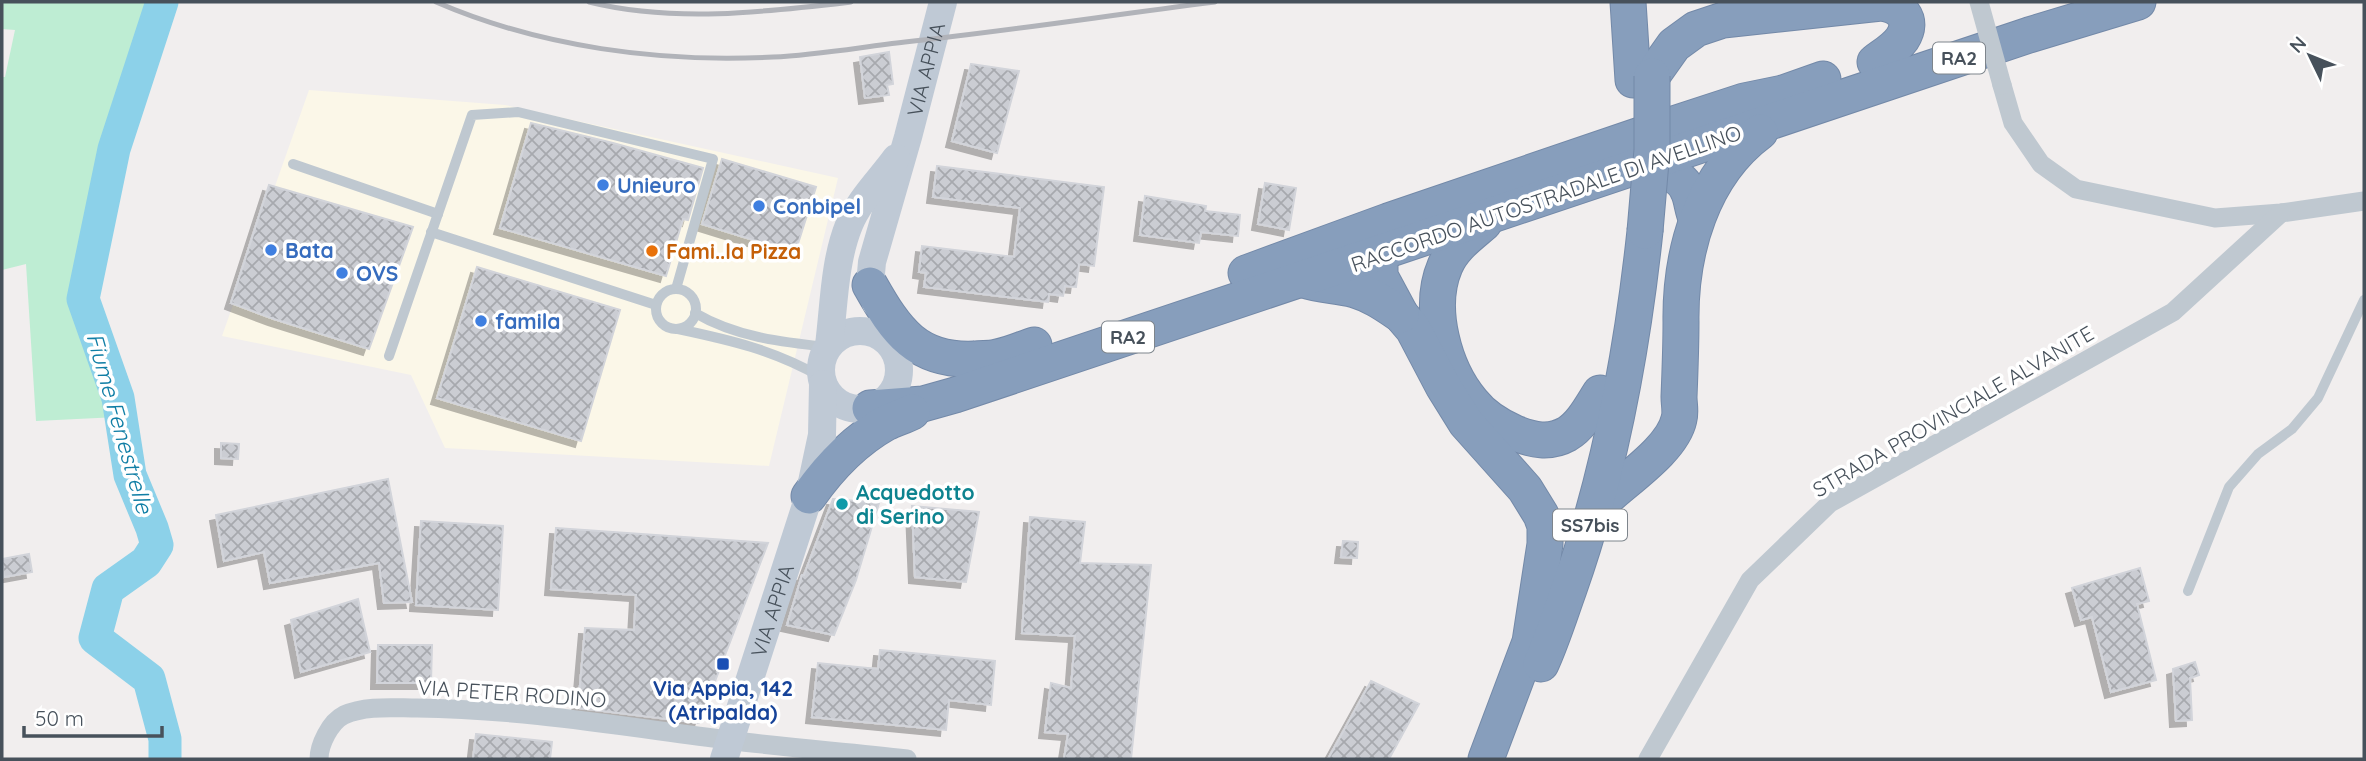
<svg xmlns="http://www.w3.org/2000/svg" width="2366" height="761" font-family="Quicksand,sans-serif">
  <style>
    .commercial { fill: #fbf7e8 }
    .green { fill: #beedd3 }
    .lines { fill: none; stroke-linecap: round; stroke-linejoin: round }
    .river { stroke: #8cd1e9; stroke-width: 33 }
    .building { fill: url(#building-cross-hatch); stroke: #d2d4da; stroke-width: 2; filter: url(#shadow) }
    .highway-casing { stroke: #7389a8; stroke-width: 37 }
    .lane { stroke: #bfc8d0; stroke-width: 10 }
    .street { stroke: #bfc8d0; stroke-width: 19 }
    .secondary { stroke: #bfc9d5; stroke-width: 28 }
    .highway { stroke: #879ebc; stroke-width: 35 }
    .rail { stroke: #b1b3b9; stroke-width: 5 }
    .highway-bridge-casing { stroke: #7389a8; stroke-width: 37; stroke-linecap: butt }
    .street-bridge { stroke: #bfc8d0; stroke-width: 19 }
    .highway-bridge { stroke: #879ebc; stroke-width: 35 }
    .shop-dot { fill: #3f7fe0; stroke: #fff; stroke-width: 2.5 }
    .food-dot { fill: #e8710a; stroke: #fff; stroke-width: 2.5 }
    .culture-dot { fill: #0f9aa8; stroke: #fff; stroke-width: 2.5 }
    .transit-dot { fill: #1a4fb4; stroke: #fff; stroke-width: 2.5 }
    .labels { text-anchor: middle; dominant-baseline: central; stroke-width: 7; stroke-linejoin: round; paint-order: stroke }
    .shield { fill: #fff; stroke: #7e858c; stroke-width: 2 }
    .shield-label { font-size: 19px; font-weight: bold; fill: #47515b }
    .street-label { font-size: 21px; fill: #47515b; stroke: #fff }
    .shop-label { font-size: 21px; font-weight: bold; fill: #366cbe; stroke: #fff; text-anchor: start }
    .food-label { font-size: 21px; font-weight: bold; fill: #c56008; stroke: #fff; text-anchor: start }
    .culture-label { font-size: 21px; font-weight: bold; fill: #0d838f; stroke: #fff; text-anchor: start }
    .transit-label { font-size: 21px; font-weight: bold; fill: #164399; stroke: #fff }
    .water-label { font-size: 23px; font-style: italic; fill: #107ea5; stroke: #fff }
  </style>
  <defs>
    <pattern id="building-cross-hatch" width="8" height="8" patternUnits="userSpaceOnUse" patternTransform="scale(1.75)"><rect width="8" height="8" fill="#cbcdd3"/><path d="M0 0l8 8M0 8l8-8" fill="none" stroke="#a7a9ae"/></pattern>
    <filter id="shadow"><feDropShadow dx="-6" dy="6" stdDeviation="0" flood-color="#0004"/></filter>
  </defs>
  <rect width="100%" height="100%" fill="#f1eeee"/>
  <polygon class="commercial" points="309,90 505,105 838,178 769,466 445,448 411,375 222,336"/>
  <polygon class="green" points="2,2 162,2 114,149 83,299 118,417 36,421 26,264 2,270 2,77 5,77 15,30 2,29"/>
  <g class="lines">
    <polyline class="river" points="162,2 114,149 83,299 118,398 130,475 152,528 157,545 146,562 108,589 95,638 149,679 165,739 165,759"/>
  </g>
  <g class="building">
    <polygon points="889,52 893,84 887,85 889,95 865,98 860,57"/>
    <polygon points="971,64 1019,71 997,153 952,141"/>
    <polygon points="531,123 613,143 703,168 688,220 683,219 666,276 500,228"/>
    <polygon points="722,159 816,187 795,253 702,224"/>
    <polygon points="937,166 1104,187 1094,266 1079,264 1076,287 1065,286 1063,296 1049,294 1048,302 924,287 926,273 919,272 922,246 1014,257 1020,208 933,197"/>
    <polygon points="1265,183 1296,188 1289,230 1258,224"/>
    <polygon points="269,185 413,227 369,349 274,319 231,303"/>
    <polygon points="1145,196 1206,206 1205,211 1240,215 1238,236 1201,232 1199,243 1140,235"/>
    <polygon points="477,267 620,310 581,441 437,398"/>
    <polygon points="221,443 239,444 238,459 221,458"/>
    <polygon points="388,479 412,602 384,603 379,563 270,583 264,552 224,561 216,515"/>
    <polygon points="833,499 879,503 856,580 834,635 787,625 802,575 804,575"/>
    <polygon points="912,506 979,512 966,582 915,577"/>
    <polygon points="1030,517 1085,522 1080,563 1151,565 1131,759 1064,759 1068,734 1045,732 1051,683 1071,688 1075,636 1022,633"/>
    <polygon points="421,521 503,526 498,610 416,605"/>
    <polygon points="556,528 768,543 699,723 578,708 585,628 634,630 636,595 551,589"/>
    <polygon points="1343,541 1358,542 1357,558 1341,557"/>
    <polygon points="29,554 32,572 4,577 2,559"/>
    <polygon points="2140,568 2149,601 2137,604 2156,680 2111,692 2092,617 2081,620 2072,588"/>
    <polygon points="358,599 370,652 301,672 291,620"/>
    <polygon points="378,645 432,645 431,683 377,683"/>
    <polygon points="880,650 995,661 991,705 949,700 946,730 812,717 818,663 878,669"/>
    <polygon points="2195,662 2199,675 2190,678 2192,720 2176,721 2173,669"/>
    <polygon points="1371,681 1419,704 1389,759 1328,759"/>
    <polygon points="476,734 552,742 550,759 473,759"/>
  </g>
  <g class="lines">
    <g class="highway-casing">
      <g id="highway">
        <polyline points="1628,2 1633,80"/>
        <path d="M1652 76 1674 45 1696 29 1723 20 1881 3C1900 5 1915 19 1902 39 1895 49 1884 55 1875 62"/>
        <path d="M1640 167C1657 170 1681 172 1688 191 1692 199 1692 209 1696 218"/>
        <path d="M1484 223C1469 236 1453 247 1445 266 1427 308 1444 369 1472 402 1483 416 1499 426 1515 433 1533 440 1549 444 1567 434 1582 425 1591 407 1600 393"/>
        <polyline points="1386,234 1380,248 1380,276 1401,315 1413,329 1443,386 1466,423 1525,489 1541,515 1545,526 1545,544 1530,642 1486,759"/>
        <polyline points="1246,273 1388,221 1646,133 1744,101 1783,93 1823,79"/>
        <path d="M1304 280C1321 286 1338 285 1355 290 1372 295 1386 305 1401 315"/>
        <path d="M870 285C896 331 917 362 975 359 982 358 990 359 997 357 1009 355 1022 349 1034 345"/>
        <polyline points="870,408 923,404 955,395 2029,35 2138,2"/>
        <path d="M809 496C830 466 854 441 886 423 894 419 904 416 912 412"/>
        <path d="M1596 508C1618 484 1672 452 1679 419 1681 412 1679 404 1679 397 1680 372 1681 347 1681 322 1680 251 1702 175 1760 132"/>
        <path d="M1541 664C1552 640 1560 614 1569 589 1610 473 1632 353 1645 231"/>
      </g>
    </g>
    <g class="lane">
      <polyline points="293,164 438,214"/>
      <polyline points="431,232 656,305"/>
      <circle cx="676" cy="309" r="20"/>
      <path d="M695 313C736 337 781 342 827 347"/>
      <path d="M678 329C730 340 774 350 821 377"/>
      <polyline points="389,356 472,115 518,112 713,159 676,289"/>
      <polyline points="2188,591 2229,487 2258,454 2292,429 2318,398 2364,300"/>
    </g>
    <g class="street">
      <polyline points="2002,85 2013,123 2041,164 2076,189 2215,218 2281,213 2364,201"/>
      <path d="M319 759C319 745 330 722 344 715 366 705 394 708 417 708 522 709 625 727 728 740 788 748 848 752 907 759"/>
      <polyline points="1648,759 1750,580 1830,503 2173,312 2281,213"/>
    </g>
    <g class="secondary">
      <path id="s1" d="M876 303 870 285 872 262 908 137 943 2"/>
      <circle cx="860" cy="370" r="39"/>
      <path d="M829 345C834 306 834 262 849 225 859 200 880 180 896 158"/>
      <path id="s2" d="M724 759 809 496 822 435 823 384"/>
    </g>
    <use href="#highway" class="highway"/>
    <g class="rail">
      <path d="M436 2C540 47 660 63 773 57 817 55 861 47 905 42 1008 31 1111 15 1215 2"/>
      <path d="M589 2C674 23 765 12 851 2"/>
    </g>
    <g class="highway-bridge-casing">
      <polyline id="highway-bridge" points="1645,231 1652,150 1652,76"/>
    </g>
    <polyline class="street-bridge" points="1979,2 2002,85"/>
    <use href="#highway-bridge" class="highway-bridge"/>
  </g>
  <g class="shop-dot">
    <circle cx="603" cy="185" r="7"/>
    <circle cx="759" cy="206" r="7"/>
    <circle cx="271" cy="250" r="7"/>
    <circle cx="342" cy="273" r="7"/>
    <circle cx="481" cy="321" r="7"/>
  </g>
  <circle class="food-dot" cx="652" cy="251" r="7"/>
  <circle class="culture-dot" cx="842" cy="504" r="7"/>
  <rect class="transit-dot" x="716" y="657" width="14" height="14" rx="3.5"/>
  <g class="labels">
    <g class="shield">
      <rect x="1933" y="42.5" width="52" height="31" rx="5"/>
      <rect x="1102" y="321.5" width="52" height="31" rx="5"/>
      <rect x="1553" y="509.5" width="74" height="31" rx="5"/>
    </g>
    <g class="shield-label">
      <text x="1959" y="58">RA2</text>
      <text x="1128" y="337">RA2</text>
      <text x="1590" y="525">SS7bis</text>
    </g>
    <g class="street-label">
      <text stroke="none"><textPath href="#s1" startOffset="242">VIA APPIA</textPath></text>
      <text transform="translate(1546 198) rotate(-19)">RACCORDO AUTOSTRADALE DI AVELLINO</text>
      <text transform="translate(1953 411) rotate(-30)">STRADA PROVINCIALE ALVANITE</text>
      <text stroke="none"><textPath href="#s2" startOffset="156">VIA APPIA</textPath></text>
      <text transform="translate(512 693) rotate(4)">VIA PETER RODINO</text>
    </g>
    <g class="shop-label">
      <text x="617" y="185">Unieuro</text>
      <text x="773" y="206">Conbipel</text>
      <text x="285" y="250">Bata</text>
      <text x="356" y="273">OVS</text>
      <text x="495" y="321">famila</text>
    </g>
    <g class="food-label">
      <text x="666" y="251">Fami..la Pizza</text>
    </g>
    <g class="culture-label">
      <text x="856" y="492">Acquedotto<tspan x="856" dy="24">di Serino</tspan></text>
    </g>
    <g class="transit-label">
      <text x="723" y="688">Via Appia, 142<tspan x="723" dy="24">(Atripalda)</tspan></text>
    </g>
    <g class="water-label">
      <text transform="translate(120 423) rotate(74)">Fiume Fenestrelle</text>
    </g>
  </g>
  <rect width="2366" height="761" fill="none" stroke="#47515b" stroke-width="7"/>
  <g transform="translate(2310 56) rotate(313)" stroke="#ffffff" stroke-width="5" paint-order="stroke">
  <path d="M0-5L12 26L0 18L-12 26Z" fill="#47515b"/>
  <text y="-10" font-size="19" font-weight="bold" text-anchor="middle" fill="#47515b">N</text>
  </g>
  <path d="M24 726v10h138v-10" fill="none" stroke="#47515b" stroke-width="3.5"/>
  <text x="35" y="726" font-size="21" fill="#47515b" stroke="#ffffff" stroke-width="5" paint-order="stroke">50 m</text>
</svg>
